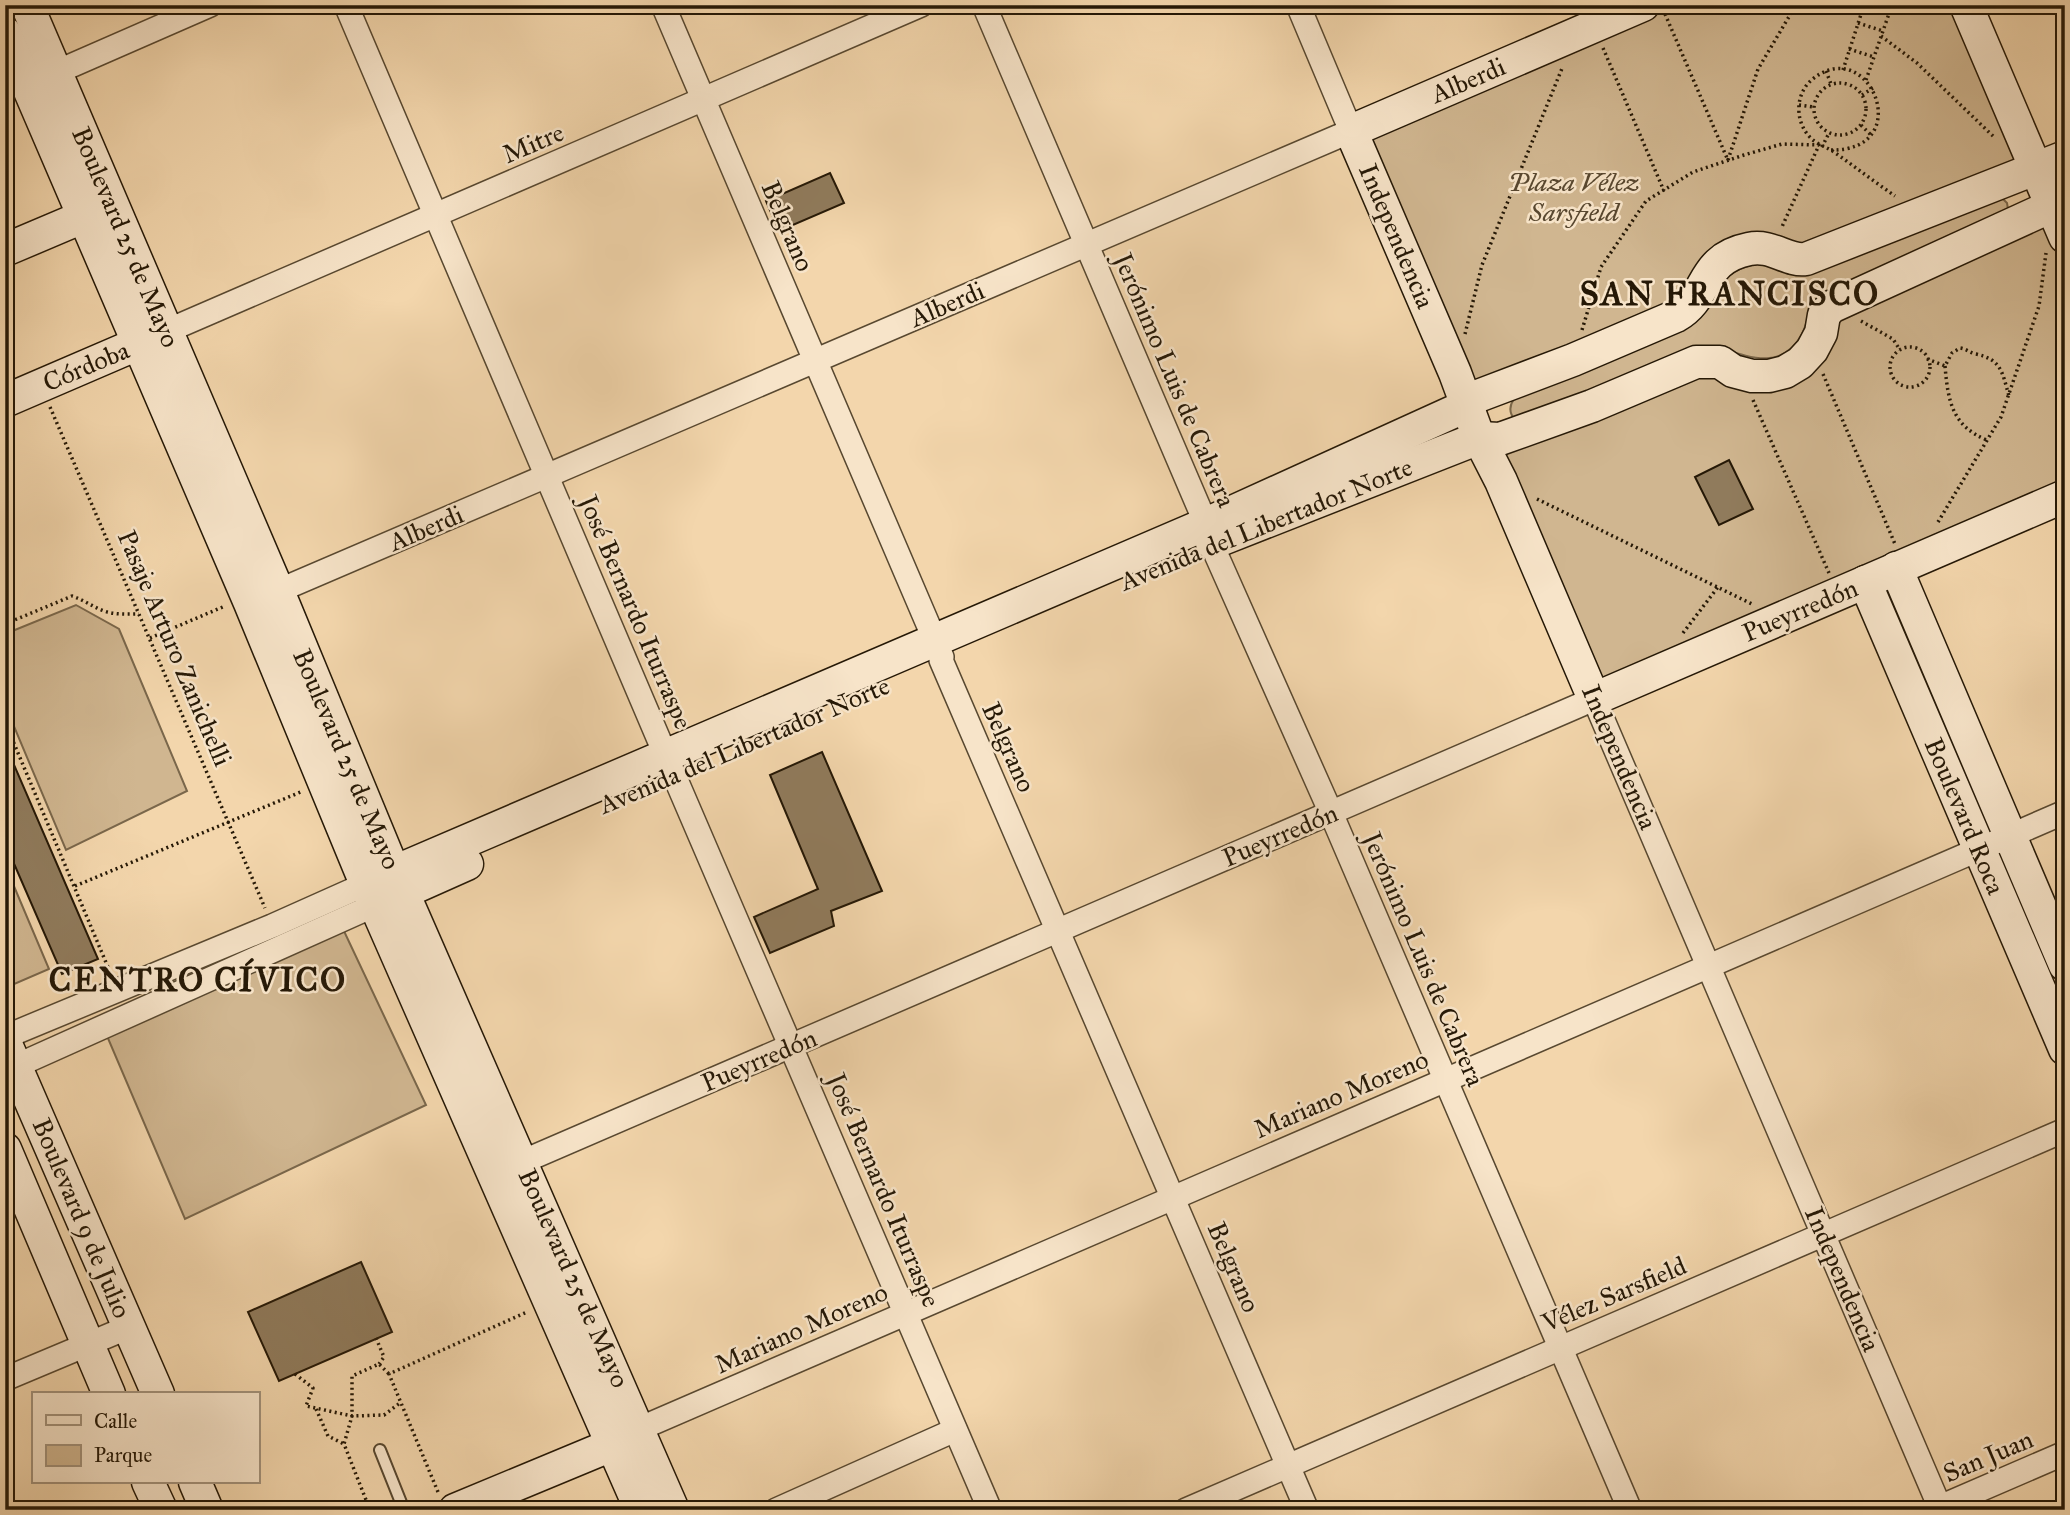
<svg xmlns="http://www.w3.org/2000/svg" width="2070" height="1515" font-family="'IM FELL Great Primer',serif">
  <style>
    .green { fill: #d0b690; stroke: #7a674b; stroke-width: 2 }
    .building { fill: #907b5c; stroke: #251806; stroke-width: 2 }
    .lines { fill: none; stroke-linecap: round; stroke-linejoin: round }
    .lane-casing { stroke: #584830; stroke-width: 14 }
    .street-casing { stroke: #584830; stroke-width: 26 }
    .secondary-casing { stroke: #251806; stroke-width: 35 }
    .path { stroke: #251806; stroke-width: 3.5; stroke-dasharray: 2 3.5; stroke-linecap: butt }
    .lane { stroke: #f7e4c9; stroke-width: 10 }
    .street { stroke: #f7e4c9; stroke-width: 23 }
    .secondary { stroke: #f7e4c9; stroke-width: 32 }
    .labels { text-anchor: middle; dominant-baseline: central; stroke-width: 5; stroke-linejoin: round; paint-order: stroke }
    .street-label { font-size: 26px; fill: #251806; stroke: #f7e4c9 }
    .park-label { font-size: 26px; font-style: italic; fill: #58472f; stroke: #f7e4c9 }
    .district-label { font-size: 33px; font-weight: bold; letter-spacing: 2px; fill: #251806; stroke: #f7e4c9 }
  </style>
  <rect width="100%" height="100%" fill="#f3d6ac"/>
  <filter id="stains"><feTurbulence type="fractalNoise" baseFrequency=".00286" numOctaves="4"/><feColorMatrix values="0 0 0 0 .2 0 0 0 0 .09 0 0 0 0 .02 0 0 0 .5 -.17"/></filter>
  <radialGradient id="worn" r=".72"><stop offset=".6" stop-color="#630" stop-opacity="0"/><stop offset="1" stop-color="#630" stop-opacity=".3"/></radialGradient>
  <g class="green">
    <polygon points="1643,5 1966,5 2037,170 1806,259 1766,248 1698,292 1478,396 1351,131"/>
    <path d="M2000 196 2007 203 2008 209 1812 307C1808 316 1806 326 1802 334 1783 370 1751 358 1721 348L1515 420C1509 413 1509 406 1514 399L1721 283C1734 270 1745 265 1764 263Z"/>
    <polygon points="2052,207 2065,237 2065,496 1594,699 1501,481 1500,439 1696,362 1769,376 1824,315"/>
    <polygon points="76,605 119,629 187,791 66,850 5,705 5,634"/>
    <polygon points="5,865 49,969 5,988"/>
    <polygon points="343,929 426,1105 185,1219 107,1036"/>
  </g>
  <g class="building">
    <polygon points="830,173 844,203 779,231 766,201"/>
    <polygon points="1729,460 1753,509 1719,525 1695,477"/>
    <polygon points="5,744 98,959 62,974 5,843"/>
    <polygon points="822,752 882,891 831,911 834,926 770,953 754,917 818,889 770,775"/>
    <polygon points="361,1262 392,1332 279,1381 248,1312"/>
  </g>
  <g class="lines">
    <g class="lane-casing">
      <polyline id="lane" points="380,1450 404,1510"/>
    </g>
    <g class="street-casing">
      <g id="street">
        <polyline points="346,5 674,775 990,1510"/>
        <polyline points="663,5 942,657 941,660 1307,1510"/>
        <polyline points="984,5 1206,524 1211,543 1331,813 1630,1510"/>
        <polyline points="43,78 210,5"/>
        <polyline points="167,331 921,5"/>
        <polyline points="264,597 1351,131 1298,5"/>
        <polyline points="5,1037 272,926 366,884"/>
        <polyline points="16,1066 375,905"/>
        <polyline points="508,1168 1594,699 1941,1510"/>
        <polyline points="5,1379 129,1327"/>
        <polyline points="639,1429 2065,812"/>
        <polyline points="776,1510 955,1430"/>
        <polyline points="1186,1510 2065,1130"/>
        <polyline points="1933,1510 2065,1453"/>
      </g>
    </g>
    <g class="secondary-casing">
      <g id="secondary">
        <polyline points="27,5 278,591 394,872 673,1510"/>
        <polyline points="1643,5 1351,131 1455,373 1479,438 1501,481 1594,699 2065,496"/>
        <polyline points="1966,5 2065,237"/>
        <polyline points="5,33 250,603 366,884 641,1510"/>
        <polyline points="5,250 104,208"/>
        <polyline points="5,401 156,336"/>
        <polyline points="1212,543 1479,438 1500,439 1592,406 1696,362 1720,362 1733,371 1752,376 1769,376 1785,372 1800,363 1812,350 1821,333 1824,315 1831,307 2065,200"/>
        <polyline points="1896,568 2065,965"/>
        <polyline points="1865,582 2065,1049"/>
        <path d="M366 884 1206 524 1466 406 1478 396 1573 360 1676 316C1710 297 1699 259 1749 249 1772 244 1788 262 1806 259L2065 157"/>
        <polyline points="375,905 467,864"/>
        <polyline points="5,1042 158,1394"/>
        <polyline points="5,1149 109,1394"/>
        <polyline points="148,1482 161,1510"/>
        <polyline points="195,1482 207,1510"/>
        <polyline points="455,1510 614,1444 630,1434"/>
      </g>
    </g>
    <g class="path">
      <polyline points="1665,14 1727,158"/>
      <polyline points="1858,23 1883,31"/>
      <polyline points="1881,36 1917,63 1994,137"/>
      <polyline points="1603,48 1664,191"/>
      <polyline points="1849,49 1874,57"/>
      <polyline points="1843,70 1864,5"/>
      <polyline points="1826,71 1831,84"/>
      <polyline points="1866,80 1892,5"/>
      <circle cx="1840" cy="109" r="26"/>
      <polyline points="1862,95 1873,88"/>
      <polyline points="1799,105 1813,107"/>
      <polyline points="1861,125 1871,135"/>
      <polyline points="1822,147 1829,133"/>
      <path d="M1831 150C1917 151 1870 35 1814 78 1796 91 1794 118 1808 135 1815 144 1825 146 1834 152 1855 167 1875 182 1895 196"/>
      <polyline points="1728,160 1758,69 1796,5"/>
      <polyline points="1861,321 1893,339 1900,350"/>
      <polyline points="1582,330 1601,267 1646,201 1693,172 1744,155 1782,144 1819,145 1781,229"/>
      <polyline points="1465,334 1482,265 1563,66"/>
      <circle cx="1910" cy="367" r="20"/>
      <path d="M1927 359 1945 366 1952 353 1960 348C1967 349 1970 353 1976 354 2002 360 2002 372 2009 396"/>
      <path d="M1945 366C1948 401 1952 426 1987 440"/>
      <polyline points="1823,374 1895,544"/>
      <polyline points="1753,400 1829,573"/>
      <polyline points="50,407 265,908"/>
      <polyline points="1537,499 1754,605"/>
      <polyline points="1938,522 2001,417 2039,306 2046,253"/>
      <path d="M5 624 72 596C84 600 93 607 104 611 115 615 127 614 139 614"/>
      <polyline points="1683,633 1718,587"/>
      <polyline points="150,638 225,606"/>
      <polyline points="5,722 110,972"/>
      <polyline points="75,886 303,791"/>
      <polyline points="376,1338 384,1357 379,1364"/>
      <polyline points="295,1374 313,1388 306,1406 352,1416 352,1376 379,1364 389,1374"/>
      <polyline points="316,1409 328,1436 344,1444"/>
      <polyline points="438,1492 389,1374 527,1312"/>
      <polyline points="370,1510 344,1444 352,1416 384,1415 400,1403"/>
    </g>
    <use href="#lane" class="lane"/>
    <use href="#street" class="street"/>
    <use href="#secondary" class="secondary"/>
  </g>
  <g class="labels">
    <g class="street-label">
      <text transform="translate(1468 80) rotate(-23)">Alberdi</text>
      <text transform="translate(533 143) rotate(-23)">Mitre</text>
      <text transform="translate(788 226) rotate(67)">Belgrano</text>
      <text transform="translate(1397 236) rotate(67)">Independencia</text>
      <text transform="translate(126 237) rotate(67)">Boulevard 25 de Mayo</text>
      <text transform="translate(947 304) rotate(-23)">Alberdi</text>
      <text transform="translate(86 366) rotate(-23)">Córdoba</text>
      <text transform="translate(1175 380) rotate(67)">Jerónimo Luis de Cabrera</text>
      <text transform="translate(1266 524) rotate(-22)">Avenida del Libertador Norte</text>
      <text transform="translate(426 528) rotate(-23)">Alberdi</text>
      <text transform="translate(1800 610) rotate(-23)">Pueyrredón</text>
      <text transform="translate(636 612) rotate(67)">José Bernardo Iturraspe</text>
      <text transform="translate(175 648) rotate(67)">Pasaje Arturo Zanichelli</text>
      <text transform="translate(744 745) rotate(-23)">Avenida del Libertador Norte</text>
      <text transform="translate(1009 747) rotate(66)">Belgrano</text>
      <text transform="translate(1620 757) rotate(67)">Independencia</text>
      <text transform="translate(347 759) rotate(67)">Boulevard 25 de Mayo</text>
      <text transform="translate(1965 816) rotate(67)">Boulevard Roca</text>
      <text transform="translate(1280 835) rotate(-23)">Pueyrredón</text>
      <text transform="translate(1424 959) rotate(67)">Jerónimo Luis de Cabrera</text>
      <text transform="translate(759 1060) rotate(-23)">Pueyrredón</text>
      <text transform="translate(1341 1094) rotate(-23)">Mariano Moreno</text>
      <text transform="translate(884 1190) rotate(67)">José Bernardo Iturraspe</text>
      <text transform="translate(82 1218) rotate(67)">Boulevard 9 de Julio</text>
      <text transform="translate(1234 1267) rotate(67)">Belgrano</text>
      <text transform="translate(574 1278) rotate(66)">Boulevard 25 de Mayo</text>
      <text transform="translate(1843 1279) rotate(67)">Independencia</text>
      <text transform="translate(1614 1294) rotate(-23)">Vélez Sarsfield</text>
      <text transform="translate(801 1328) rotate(-24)">Mariano Moreno</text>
      <text transform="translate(1988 1456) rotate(-23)">San Juan</text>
    </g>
    <g class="park-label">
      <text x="1574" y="182">Plaza Vélez<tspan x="1574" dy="30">Sarsfield</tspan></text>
    </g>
    <g class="district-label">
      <text x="1730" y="294">SAN FRANCISCO</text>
      <text x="198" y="980">CENTRO CÍVICO</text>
    </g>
  </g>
  <rect width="2070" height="1515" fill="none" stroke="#f3d6ac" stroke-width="28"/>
  <rect x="7" y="7" width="2056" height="1501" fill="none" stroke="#251806" stroke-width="3.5"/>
  <rect x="14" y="14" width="2042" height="1487" fill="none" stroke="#251806" stroke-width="2"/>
  <rect x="32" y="1392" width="228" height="91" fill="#f7e4c9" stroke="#a3927b" stroke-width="2"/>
  <rect x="46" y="1415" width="35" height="10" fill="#f7e4c9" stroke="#a3927b" stroke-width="2"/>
  <text x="94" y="1428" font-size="21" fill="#251806">Calle</text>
  <rect x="46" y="1445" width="35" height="21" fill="#d0b690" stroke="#a3927b" stroke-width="2"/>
  <text x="94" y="1462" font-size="21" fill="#251806">Parque</text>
  <rect width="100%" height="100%" filter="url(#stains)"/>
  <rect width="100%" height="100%" fill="url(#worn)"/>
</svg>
